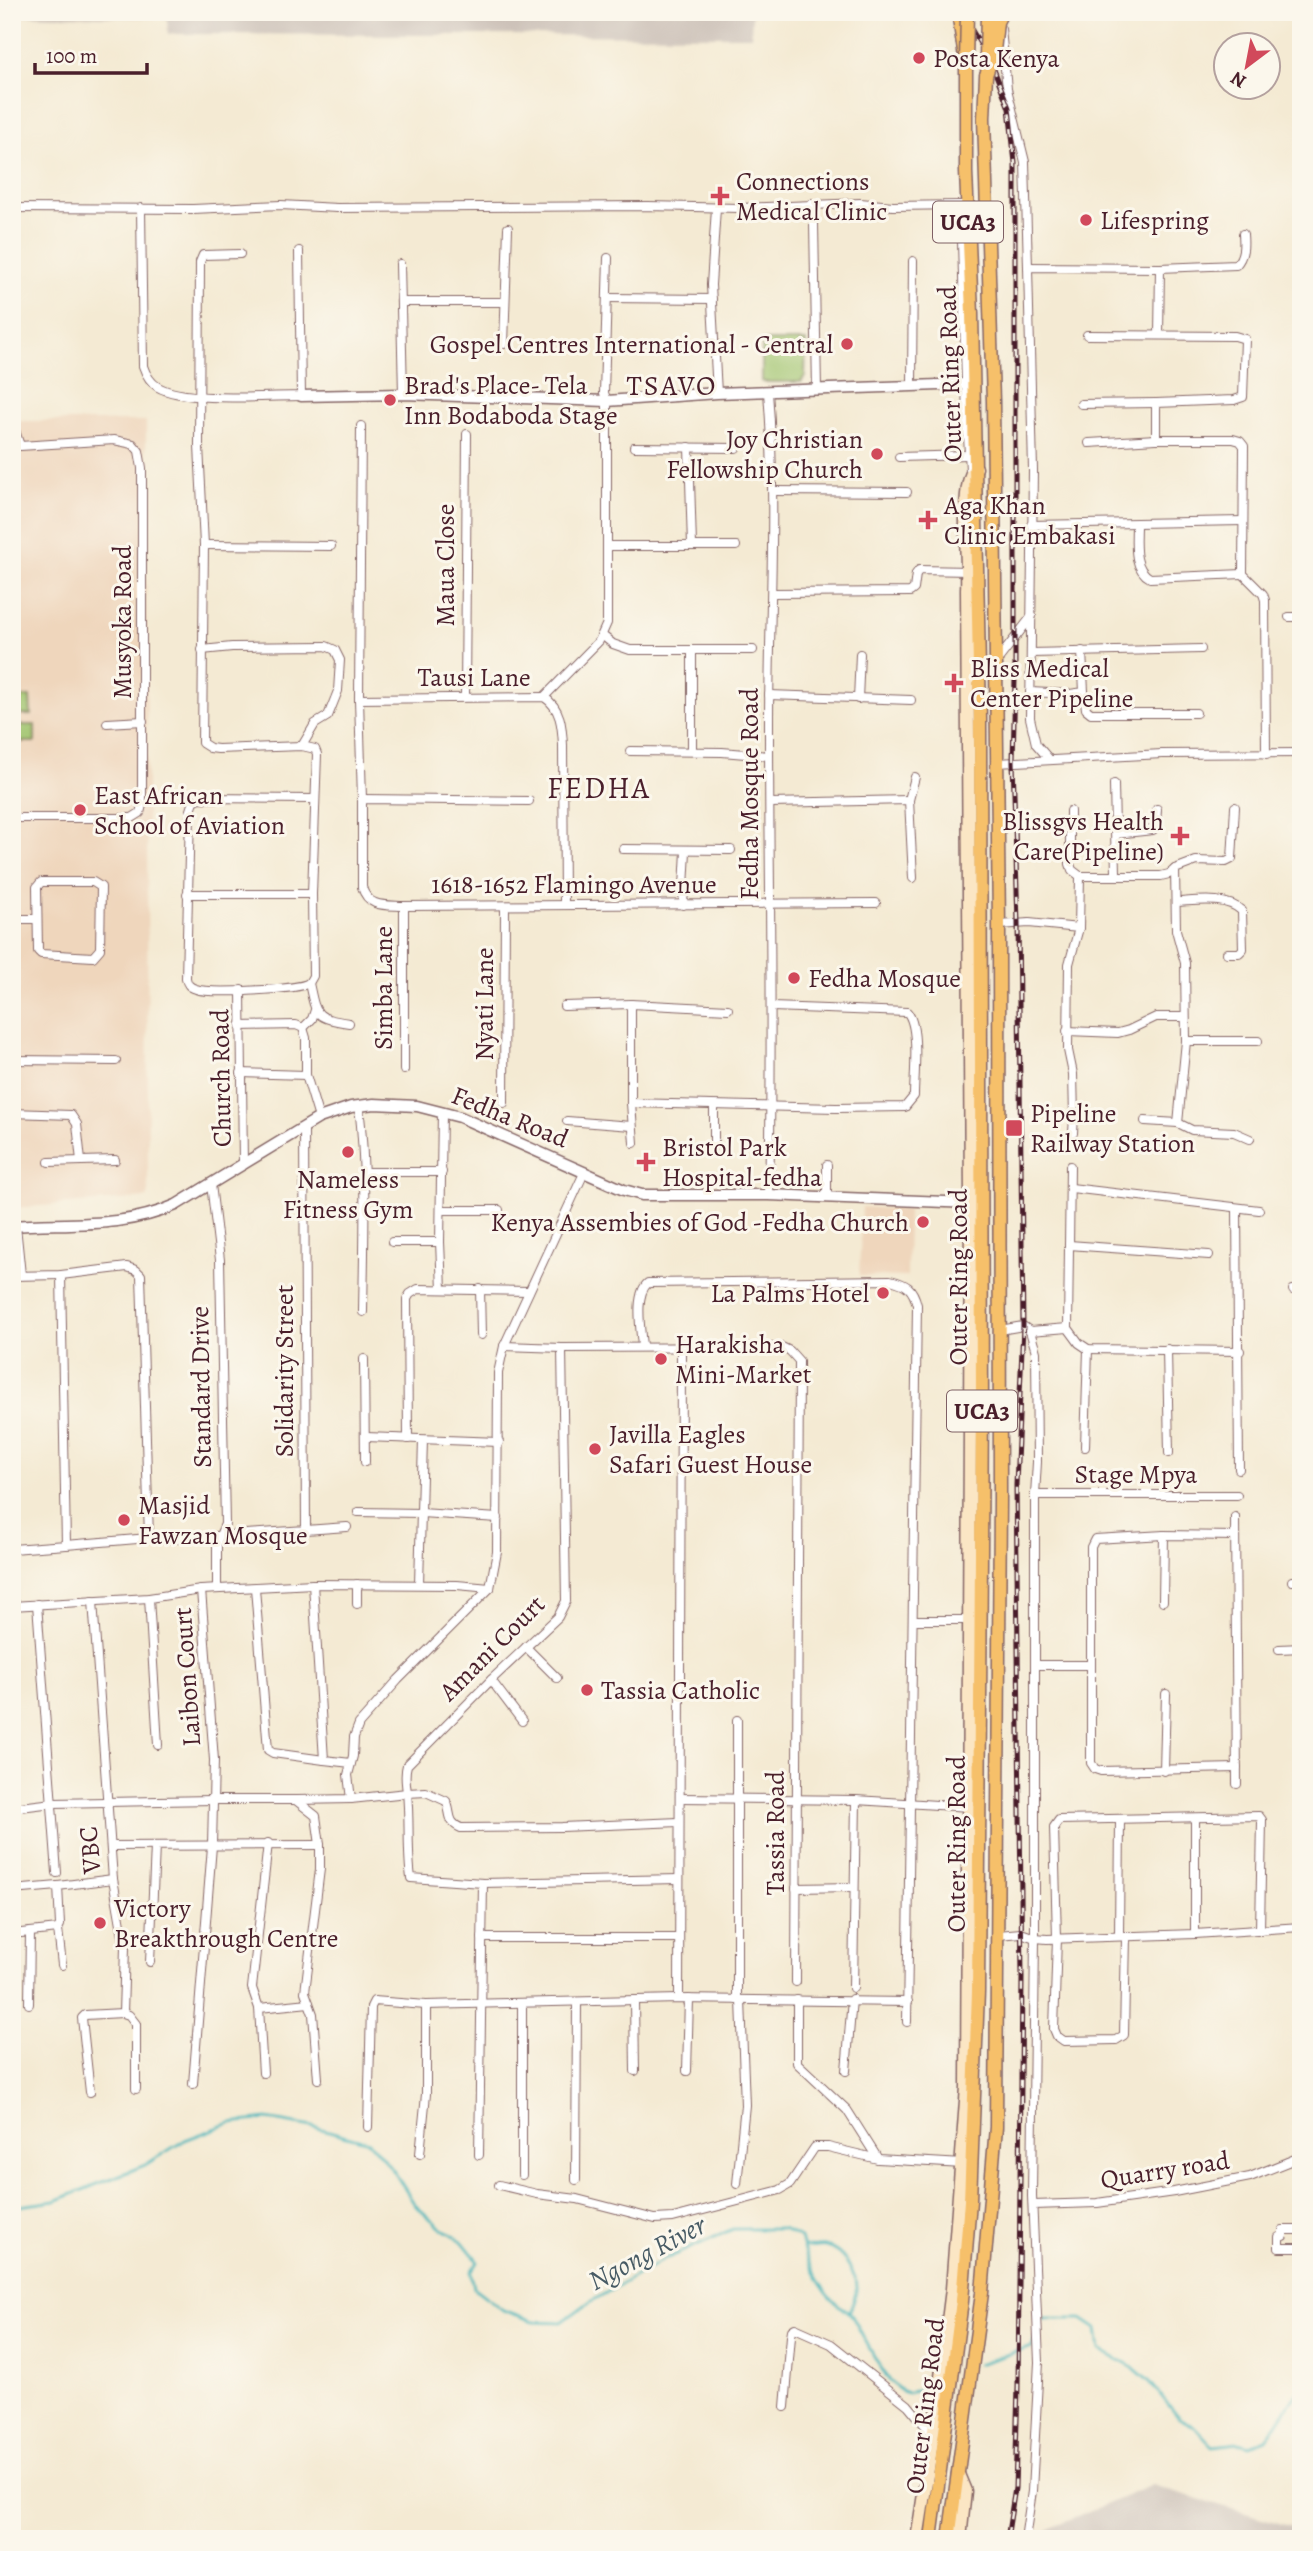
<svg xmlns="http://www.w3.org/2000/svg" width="1313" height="2551" font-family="Alegreya,serif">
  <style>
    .built { fill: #efd6bc }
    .industrial { fill: #cdc2b9 }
    .green { fill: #9fc36c; stroke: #74714c; stroke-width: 2 }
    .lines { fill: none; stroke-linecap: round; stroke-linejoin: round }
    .stream { stroke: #45b5bb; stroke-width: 2.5 }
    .minor-casing { stroke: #866666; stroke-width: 10 }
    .tertiary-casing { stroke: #866666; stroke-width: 13 }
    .secondary-casing { stroke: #866666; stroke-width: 15 }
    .primary-casing { stroke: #866666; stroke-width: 15 }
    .minor { stroke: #fff; stroke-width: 8 }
    .tertiary { stroke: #fff; stroke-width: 10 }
    .secondary { stroke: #fbe6c4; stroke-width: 12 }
    .primary { stroke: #f6c06b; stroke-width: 12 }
    .rail-casing { stroke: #4a1f2b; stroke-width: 5 }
    .rail { stroke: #fbf7ec; stroke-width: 2.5; stroke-dasharray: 8; stroke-linecap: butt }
    .primary-bridge-casing { stroke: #866666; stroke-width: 15; stroke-linecap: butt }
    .primary-bridge { stroke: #f6c06b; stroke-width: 12 }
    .poi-dot { fill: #d1495b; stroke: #fbf7ec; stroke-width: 2.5 }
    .labels { text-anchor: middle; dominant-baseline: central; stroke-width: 6; stroke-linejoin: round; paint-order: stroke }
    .shield { fill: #fbf7ec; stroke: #7f6065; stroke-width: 2 }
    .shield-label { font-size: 24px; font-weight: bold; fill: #4a1f2b }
    .poi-label { font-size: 26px; fill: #4a1f2b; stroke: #fbf7ec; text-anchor: start }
    .street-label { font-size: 26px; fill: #4a1f2b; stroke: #fbf7ec }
    .neighbourhood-label { font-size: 28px; letter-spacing: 2px; fill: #4a1f2b; stroke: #fbf7ec }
    .water-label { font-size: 28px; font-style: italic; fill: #485b65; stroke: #fbf7ec }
    .quarter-label { font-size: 30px; letter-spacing: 2px; fill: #4a1f2b; stroke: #fbf7ec }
  </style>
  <rect width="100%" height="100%" fill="#fbf7ec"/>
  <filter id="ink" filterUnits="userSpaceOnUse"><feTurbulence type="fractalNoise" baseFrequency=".0143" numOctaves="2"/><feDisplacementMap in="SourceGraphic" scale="14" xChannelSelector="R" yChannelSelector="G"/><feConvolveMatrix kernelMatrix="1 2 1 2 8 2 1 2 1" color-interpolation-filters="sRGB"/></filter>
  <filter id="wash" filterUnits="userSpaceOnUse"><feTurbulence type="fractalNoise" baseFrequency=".00686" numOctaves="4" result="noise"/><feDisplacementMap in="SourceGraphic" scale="28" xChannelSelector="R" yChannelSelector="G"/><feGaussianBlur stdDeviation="1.57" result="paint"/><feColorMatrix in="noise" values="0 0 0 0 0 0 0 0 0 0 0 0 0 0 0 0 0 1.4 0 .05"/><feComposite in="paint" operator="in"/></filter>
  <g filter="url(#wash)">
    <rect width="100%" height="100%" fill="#f4ead3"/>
    <g class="built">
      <polygon points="12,421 146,421 148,1198 12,1208"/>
      <polygon points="862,1207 908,1210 907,1277 859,1276"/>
    </g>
    <g class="industrial">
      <polygon points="12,12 752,12 751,36 168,34 167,18 12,15"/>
      <polygon points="1152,2485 1292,2527 1301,2539 1044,2539 1047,2530"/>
    </g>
    <g class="green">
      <polygon points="762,341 806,341 805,376 801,382 762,382"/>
      <polygon points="12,697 30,697 31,715 12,715"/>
      <rect x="12" y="725" width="23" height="17"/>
    </g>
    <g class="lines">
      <g class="stream">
        <path d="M12 2207 55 2201 145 2165 185 2140 230 2123 267 2119 318 2128 369 2142 393 2170 415 2205 441 2228 462 2241 478 2261 471 2272 474 2288 503 2310 534 2321 562 2322 585 2305 663 2260 733 2229H783L800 2238C805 2258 821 2290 837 2304 841 2307 847 2309 850 2313 861 2329 886 2388 905 2392 915 2394 927 2385 936 2381"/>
        <path d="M804 2246C811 2249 818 2246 826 2247 843 2251 857 2274 856 2290 856 2298 852 2305 849 2312"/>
        <polyline points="1041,2319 1082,2319 1097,2329 1100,2350 1135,2369 1150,2382 1179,2418 1194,2426 1213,2446 1239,2443 1250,2446 1266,2440 1301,2387"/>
        <polyline points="977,2364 1032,2347 1035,2338"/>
      </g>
    </g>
  </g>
  <g filter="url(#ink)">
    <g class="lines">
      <g class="minor-casing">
        <g id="minor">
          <polyline points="1001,29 1007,89 1025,162 1028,267"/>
          <polyline points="811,204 814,223 817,390"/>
          <polyline points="12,208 193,209 281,205 337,208 648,206 739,208 860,203 893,206 961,205 967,420 970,470"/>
          <path d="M141 208 143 366C146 375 150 382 158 387 185 403 268 396 301 396L299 251"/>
          <polyline points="716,208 711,285 717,393"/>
          <path d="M240 254 203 255 200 262 199 446 204 545 202 743 210 748 218 749 302 746 315 749 317 754 312 894 313 976 309 983C298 990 209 994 196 989 189 987 187 984 186 978L190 813 194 801 200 798 315 799"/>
          <polyline points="400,264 403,394"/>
          <polyline points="608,298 712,299"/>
          <polyline points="402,302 505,302"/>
          <polyline points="1087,335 1235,336 1245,339 1243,397 1234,400 1156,403 1156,439"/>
          <polyline points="1159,335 1160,268"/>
          <polyline points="504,344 508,228"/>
          <polyline points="912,385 913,261"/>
          <path d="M768 392C777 503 769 614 769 725 769 882 773 1038 769 1195"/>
          <polyline points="1081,404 1156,403"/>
          <polyline points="12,421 20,446 114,440 133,444 139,451 142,468 142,805 140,813 132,818 12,818"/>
          <polyline points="361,426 359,699 362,799"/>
          <polyline points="1089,443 1156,439 1233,439 1240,441 1244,446 1243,574 1263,594 1265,600 1266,754"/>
          <polyline points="634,447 736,448"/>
          <polyline points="689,447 692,546"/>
          <polyline points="899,457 968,455"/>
          <polyline points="774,491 907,492"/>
          <path d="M1136 524C1136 542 1132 568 1150 578L1243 574"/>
          <polyline points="1031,525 1243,521"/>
          <polyline points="204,545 331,546"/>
          <polyline points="607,546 736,546"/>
          <polyline points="772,593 910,592 914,589 916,574 919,570 969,571"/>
          <polyline points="1289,617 1301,617"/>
          <polyline points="603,636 613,644 630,650 753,650"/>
          <polyline points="202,650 232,647 326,646 335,650 340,660 338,691 328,716 315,724 302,746"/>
          <polyline points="692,650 692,751"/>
          <polyline points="1031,653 1201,649"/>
          <polyline points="997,661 1032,616"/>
          <polyline points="1030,692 1070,694 1084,692 1082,651"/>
          <polyline points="1084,692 1086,709 1091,713 1196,713"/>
          <polyline points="769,695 911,700"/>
          <polyline points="465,697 467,434"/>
          <polyline points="544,697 599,641 607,623 607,401 604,393 608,258"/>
          <path d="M359 699 544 697C561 708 562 726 563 745L564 904"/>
          <polyline points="858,699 860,654"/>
          <polyline points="107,723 143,721"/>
          <polyline points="630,751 722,752 769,756"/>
          <path d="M1049 759 1036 744 1030 718 1033 470 1028 267 1160 268 1236 265C1244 256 1244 246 1243 234"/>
          <polyline points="997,763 1162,754 1301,753"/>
          <polyline points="1114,784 1116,874"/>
          <polyline points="909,800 915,777"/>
          <path d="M529 801 362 799V887C368 908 385 905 404 906L876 903"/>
          <polyline points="771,803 909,800 913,878"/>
          <polyline points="1070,811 1070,864 1072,870 1080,876 1079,928 1069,964 1068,1050 1073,1074 1074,1117 1108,1118"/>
          <polyline points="1116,834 1153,830 1156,826 1157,809"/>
          <polyline points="623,849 731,850"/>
          <polyline points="1080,876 1161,876 1169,874 1175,869"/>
          <polygon points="41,882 93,882 101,887 100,949 93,957 41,954 38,951 37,887"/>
          <polyline points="187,894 312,894"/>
          <path d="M1177 902C1197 901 1226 896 1242 911L1243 949 1239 953H1227"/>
          <polyline points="683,905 686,851"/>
          <polyline points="404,906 404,1070"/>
          <polyline points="12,919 36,919"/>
          <polyline points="999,925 1029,923 1079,928"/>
          <path d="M309 983C316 1016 315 1018 349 1023"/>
          <polyline points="241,990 243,1165"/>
          <polyline points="631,1004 631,1103 634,1143"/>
          <polyline points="564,1006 631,1004 728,1009"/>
          <polyline points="240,1026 296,1025 303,1028 306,1038 306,1075 319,1118"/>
          <polyline points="303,1028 312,1019 315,1010"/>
          <polyline points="1067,1031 1118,1033 1129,1030 1156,1017 1184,1017"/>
          <polyline points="1186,1041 1258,1041"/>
          <polyline points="12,1060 116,1061"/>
          <polyline points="241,1073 306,1075"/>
          <polyline points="504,1103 505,906"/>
          <path d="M631 1103 836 1108 905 1107 914 1096C914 1076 920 1026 907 1012L772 1007"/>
          <path d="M359 1106C367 1174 364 1244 363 1312"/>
          <polyline points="714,1106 714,1146"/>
          <polyline points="12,1113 71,1115 77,1124 81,1161"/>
          <polyline points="567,1121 632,1126"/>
          <polyline points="1145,1121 1178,1123 1192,1130 1234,1132 1250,1139"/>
          <polyline points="1178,1123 1186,1041 1185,963 1176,930 1175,869 1196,861 1226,862 1232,859 1235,807"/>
          <polyline points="1073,1133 1074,1117"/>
          <polyline points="49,1162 115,1160"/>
          <polyline points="363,1172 442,1172"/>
          <polyline points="211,1184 220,1260 225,1524 217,1542 217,1589"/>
          <polyline points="1071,1188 1259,1210"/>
          <polyline points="827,1197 827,1165"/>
          <polyline points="1237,1208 1239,1469"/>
          <polyline points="442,1210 499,1210"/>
          <polyline points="16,1226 21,1275"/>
          <polyline points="392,1242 440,1242"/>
          <polyline points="1069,1245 1209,1255"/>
          <polyline points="12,1276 61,1275 127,1267 136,1270 141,1275 149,1538 173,1539 306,1530 304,1127"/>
          <polyline points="442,1289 440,1242 442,1112"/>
          <polyline points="480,1289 481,1335"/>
          <polyline points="1293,1290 1301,1289"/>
          <polyline points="1068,1328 1070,1166"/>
          <polyline points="1000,1330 1023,1326 1030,1331 1068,1328 1079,1343 1088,1349 1240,1351"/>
          <polyline points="504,1346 562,1348 782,1347 790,1351 799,1361 796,1982"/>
          <path d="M642 1347C641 1331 634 1294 648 1283L890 1280C907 1284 913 1288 917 1305L907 2022"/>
          <path d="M562 1348 566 1601 558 1617 491 1680 407 1765C404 1775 406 1782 407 1793 410 1821 407 1850 411 1878L483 1883 679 1879"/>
          <polyline points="1167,1349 1169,1453"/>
          <polyline points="364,1359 365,1462"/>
          <polyline points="366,1437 499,1442"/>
          <polyline points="408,1439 407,1299 410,1294 418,1289 529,1291"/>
          <polyline points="1085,1447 1088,1349"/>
          <polyline points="1035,1495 1237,1495"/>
          <polyline points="358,1512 421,1513 498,1518"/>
          <polyline points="1235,1517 1237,1784"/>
          <polyline points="306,1530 347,1527"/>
          <polyline points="1235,1536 1164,1535 1095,1539 1091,1547 1091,1763 1095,1769 1101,1771 1237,1768"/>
          <polyline points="66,1545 149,1538"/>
          <polyline points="12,1549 66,1545 61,1275"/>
          <polyline points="1292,1581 1301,1581"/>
          <polyline points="313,1584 324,1760 351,1763"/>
          <polyline points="419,1584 423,1440"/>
          <polyline points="255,1588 268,1750 273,1753 324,1760"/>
          <polyline points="149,1598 158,1745"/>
          <polyline points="93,1601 113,1879 125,1947 123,2013 129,2015 136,2024 136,2089"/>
          <polyline points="1163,1601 1164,1535"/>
          <polyline points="37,1604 57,1873"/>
          <polyline points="357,1604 357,1584"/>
          <polyline points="12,1606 149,1598 201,1590 313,1584 457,1585 490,1588 497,1552 498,1373 504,1346 584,1173"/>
          <polyline points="914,1620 970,1620"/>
          <polyline points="526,1647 557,1678"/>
          <polyline points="1279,1649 1301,1648"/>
          <polyline points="1035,1665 1089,1665"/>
          <polyline points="491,1680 522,1721"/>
          <polyline points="1164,1771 1166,1694"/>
          <polyline points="680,1798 856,1800 970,1807"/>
          <polyline points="351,1799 348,1775 353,1756 354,1737 359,1724 398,1680 490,1588"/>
          <polyline points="297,1801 316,1816 320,1845 320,1869 305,1992 313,2014 318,2079"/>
          <path d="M12 1808 53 1803 212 1800H297L351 1799 407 1793 426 1792 446 1801C452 1812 446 1822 461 1828L562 1827 679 1822"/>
          <polyline points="111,1846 320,1845"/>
          <polyline points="796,1888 854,1887"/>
          <polyline points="12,1890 58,1886"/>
          <polyline points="58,1929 62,1965"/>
          <polyline points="12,1934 58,1929 60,1925 58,1886 113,1879"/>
          <polyline points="1195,1934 1195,1818"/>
          <polyline points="998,1935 1021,1933 1035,1938 1047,1939 1195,1934 1301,1927"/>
          <polyline points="1119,1936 1120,1819"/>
          <polyline points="1126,1936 1124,2035 1116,2040 1064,2041 1057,2036 1054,2029 1057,1938 1054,1827 1059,1820 1259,1816 1262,1820 1260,1930"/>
          <polyline points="482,1938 679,1938"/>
          <polyline points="150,1962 155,1846"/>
          <polyline points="853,1988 856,1800"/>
          <polyline points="679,1999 681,1349"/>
          <polyline points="1300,1999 1301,1998"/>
          <polyline points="634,2000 635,2071"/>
          <polyline points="737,2000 737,1720"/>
          <polyline points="797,2000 797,2063 847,2110 878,2159 963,2164"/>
          <polyline points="29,2004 30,1932"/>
          <polyline points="259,2008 309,2003"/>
          <polyline points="687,2071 689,1999"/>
          <polyline points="846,2071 852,1999"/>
          <polyline points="263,2073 259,2008 252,1988 268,1843"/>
          <polyline points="193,2084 212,1846 214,1760 201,1590"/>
          <polyline points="90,2092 82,2018 85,2015 123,2013"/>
          <polyline points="368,2127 371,2007 374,2001 426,2005 679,1999 908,2002"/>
          <polyline points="420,2154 426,2094 426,2005"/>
          <polyline points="479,2155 483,1883"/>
          <polyline points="522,2175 522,2003"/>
          <polyline points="576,2180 577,2002"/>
          <polyline points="737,2184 745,2105 741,2000"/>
          <polyline points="499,2185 537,2194 577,2199 655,2219 673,2218 780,2190 790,2184 815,2147 828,2147 878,2159"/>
          <polyline points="1033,2205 1097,2203 1174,2192 1250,2177 1295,2159 1301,2162"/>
          <polyline points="1301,2230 1283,2230 1283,2236 1279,2237 1279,2248 1301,2248"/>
          <polyline points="785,2407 791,2336 792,2330 795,2328 831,2344 908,2405 933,2435"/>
          <polyline points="1025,2539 1032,2491 1039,2362 1032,2196 1035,1938 1035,1495 1037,1462 1036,1352 1030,1331"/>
        </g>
      </g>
      <g class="tertiary-casing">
        <g id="tertiary">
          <polyline points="301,396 403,394 607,401 717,393 967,384"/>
          <path d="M12 1226C69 1222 122 1229 176 1205L319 1118 351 1107 374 1104 417 1106 460 1117 624 1190 642 1195H769L971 1203"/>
        </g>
      </g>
      <g class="secondary-casing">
        <g id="secondary">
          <polyline points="958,2474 965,2491 960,2539"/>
          <path d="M917 2539 936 2417 952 2289 967 2087 971 1203 967 589C969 565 959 479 976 468"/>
        </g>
      </g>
      <g class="primary-casing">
        <g id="primary">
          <polyline points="931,2539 962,2301 970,2201 978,1992 979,1854 982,1406 980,719 972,313 966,172 966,64 958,12"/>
          <polyline points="949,2539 982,2293 996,2127 1000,1497 999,925 993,401 984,118 986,75"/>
        </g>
      </g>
      <use href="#minor" class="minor"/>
      <use href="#tertiary" class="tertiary"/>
      <use href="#secondary" class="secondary"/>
      <use href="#primary" class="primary"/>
      <g class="rail-casing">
        <polyline id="rail" points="961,12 991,62 1009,108 1015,163 1015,679 1013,761 1018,923 1023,1326 1016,1485 1022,1978 1018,2387 1015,2488 1007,2539"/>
      </g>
      <use href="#rail" class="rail"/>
      <g class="primary-bridge-casing">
        <g id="primary-bridge">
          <polyline points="986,58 987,12"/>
          <polyline points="966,64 967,12"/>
          <polyline points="986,75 994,52 997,22 1002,12"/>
        </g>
      </g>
      <use href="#primary-bridge" class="primary-bridge"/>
    </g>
  </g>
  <g class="poi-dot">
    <circle cx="919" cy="58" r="7"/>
    <path d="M716.5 185.5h7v7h7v7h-7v7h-7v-7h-7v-7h7z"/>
    <circle cx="1086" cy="220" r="7"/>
    <circle cx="847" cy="344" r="7"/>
    <circle cx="390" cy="400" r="7"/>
    <circle cx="877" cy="454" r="7"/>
    <path d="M924.5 509.5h7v7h7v7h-7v7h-7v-7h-7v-7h7z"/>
    <path d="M950.5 672.5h7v7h7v7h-7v7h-7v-7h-7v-7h7z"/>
    <circle cx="80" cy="810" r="7"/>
    <path d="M1176.5 825.5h7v7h7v7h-7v7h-7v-7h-7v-7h7z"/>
    <circle cx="794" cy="978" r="7"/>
    <rect x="1005" y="1119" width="18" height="18" rx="3.5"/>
    <circle cx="348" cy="1152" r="7"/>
    <path d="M642.5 1151.5h7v7h7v7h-7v7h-7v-7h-7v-7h7z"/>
    <circle cx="923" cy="1222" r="7"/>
    <circle cx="883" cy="1293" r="7"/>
    <circle cx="661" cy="1359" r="7"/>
    <circle cx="595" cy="1449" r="7"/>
    <circle cx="124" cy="1520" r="7"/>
    <circle cx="587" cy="1690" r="7"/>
    <circle cx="100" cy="1923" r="7"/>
  </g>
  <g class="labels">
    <g class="shield">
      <rect x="933" y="201.5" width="70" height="41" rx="5"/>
      <rect x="947" y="1390.5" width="70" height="41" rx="5"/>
    </g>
    <g class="shield-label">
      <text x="968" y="222">UCA3</text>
      <text x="982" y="1411">UCA3</text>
    </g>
    <g class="poi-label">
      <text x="933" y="58">Posta Kenya</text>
      <text x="736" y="181">Connections<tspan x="736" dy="30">Medical Clinic</tspan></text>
      <text x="1100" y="220">Lifespring</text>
      <text x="833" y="344" text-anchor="end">Gospel Centres International - Central</text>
      <text x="404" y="385">Brad's Place- Tela<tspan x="404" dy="30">Inn Bodaboda Stage</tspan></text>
      <text x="863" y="439" text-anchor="end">Joy Christian<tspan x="863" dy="30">Fellowship Church</tspan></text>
      <text x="944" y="505">Aga Khan<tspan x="944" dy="30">Clinic Embakasi</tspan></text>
      <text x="970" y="668">Bliss Medical<tspan x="970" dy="30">Center Pipeline</tspan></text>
      <text x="94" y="795">East African<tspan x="94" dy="30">School of Aviation</tspan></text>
      <text x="1164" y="821" text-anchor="end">Blissgvs Health<tspan x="1164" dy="30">Care(Pipeline)</tspan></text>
      <text x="808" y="978">Fedha Mosque</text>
      <text x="1030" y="1113">Pipeline<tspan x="1030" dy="30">Railway Station</tspan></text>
      <text x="662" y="1147">Bristol Park<tspan x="662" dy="30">Hospital-fedha</tspan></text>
      <text x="348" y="1179" text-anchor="middle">Nameless<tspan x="348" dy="30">Fitness Gym</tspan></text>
      <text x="909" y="1222" text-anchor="end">Kenya Assembies of God -Fedha Church</text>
      <text x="869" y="1293" text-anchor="end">La Palms Hotel</text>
      <text x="675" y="1344">Harakisha<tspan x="675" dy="30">Mini-Market</tspan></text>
      <text x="609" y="1434">Javilla Eagles<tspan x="609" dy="30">Safari Guest House</tspan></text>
      <text x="138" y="1505">Masjid<tspan x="138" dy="30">Fawzan Mosque</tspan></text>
      <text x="601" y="1690">Tassia Catholic</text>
      <text x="114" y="1908">Victory<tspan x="114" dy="30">Breakthrough Centre</tspan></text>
    </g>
    <g class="street-label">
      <text transform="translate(950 374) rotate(-92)">Outer Ring Road</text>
      <text transform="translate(445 565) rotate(-90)">Maua Close</text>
      <text transform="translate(122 622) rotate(-90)">Musyoka Road</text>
      <text x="474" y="677">Tausi Lane</text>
      <text transform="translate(749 794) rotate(-90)">Fedha Mosque Road</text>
      <text x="574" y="884">1618-1652 Flamingo Avenue</text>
      <text transform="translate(383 988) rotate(-90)">Simba Lane</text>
      <text transform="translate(484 1004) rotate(-90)">Nyati Lane</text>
      <text transform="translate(221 1078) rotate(-91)">Church Road</text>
      <text transform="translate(510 1117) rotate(22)">Fedha Road</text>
      <text transform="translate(958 1277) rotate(-90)">Outer Ring Road</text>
      <text transform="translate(284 1371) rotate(-90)">Solidarity Street</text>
      <text transform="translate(201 1387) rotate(-91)">Standard Drive</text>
      <text x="1136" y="1474">Stage Mpya</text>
      <text transform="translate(492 1648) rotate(-45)">Amani Court</text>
      <text transform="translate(187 1677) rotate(-94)">Laibon Court</text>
      <text transform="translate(775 1833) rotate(-90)">Tassia Road</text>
      <text transform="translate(956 1844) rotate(-90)">Outer Ring Road</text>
      <text transform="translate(90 1850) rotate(-95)">VBC</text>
      <text transform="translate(1165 2170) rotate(-9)">Quarry road</text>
      <text transform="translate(925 2406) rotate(-83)">Outer Ring Road</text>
    </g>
    <g class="neighbourhood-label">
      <text x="672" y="386">TSAVO</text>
    </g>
    <g class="water-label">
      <text transform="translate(647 2253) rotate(-28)">Ngong River</text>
    </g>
    <g class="quarter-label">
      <text x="599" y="788">FEDHA</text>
    </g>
  </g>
  <rect width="1313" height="2551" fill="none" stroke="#fbf7ec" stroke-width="42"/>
  <g transform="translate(1247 66) rotate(212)"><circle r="33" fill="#fbf7ec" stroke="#b4a19f" stroke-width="2"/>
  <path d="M0-5L12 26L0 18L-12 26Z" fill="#d1495b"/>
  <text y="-10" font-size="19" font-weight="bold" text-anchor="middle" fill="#4a1f2b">N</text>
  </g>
  <path d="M35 63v10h112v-10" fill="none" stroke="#4a1f2b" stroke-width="3.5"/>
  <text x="46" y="63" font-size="21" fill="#4a1f2b" stroke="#fbf7ec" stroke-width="5" paint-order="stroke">100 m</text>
</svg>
